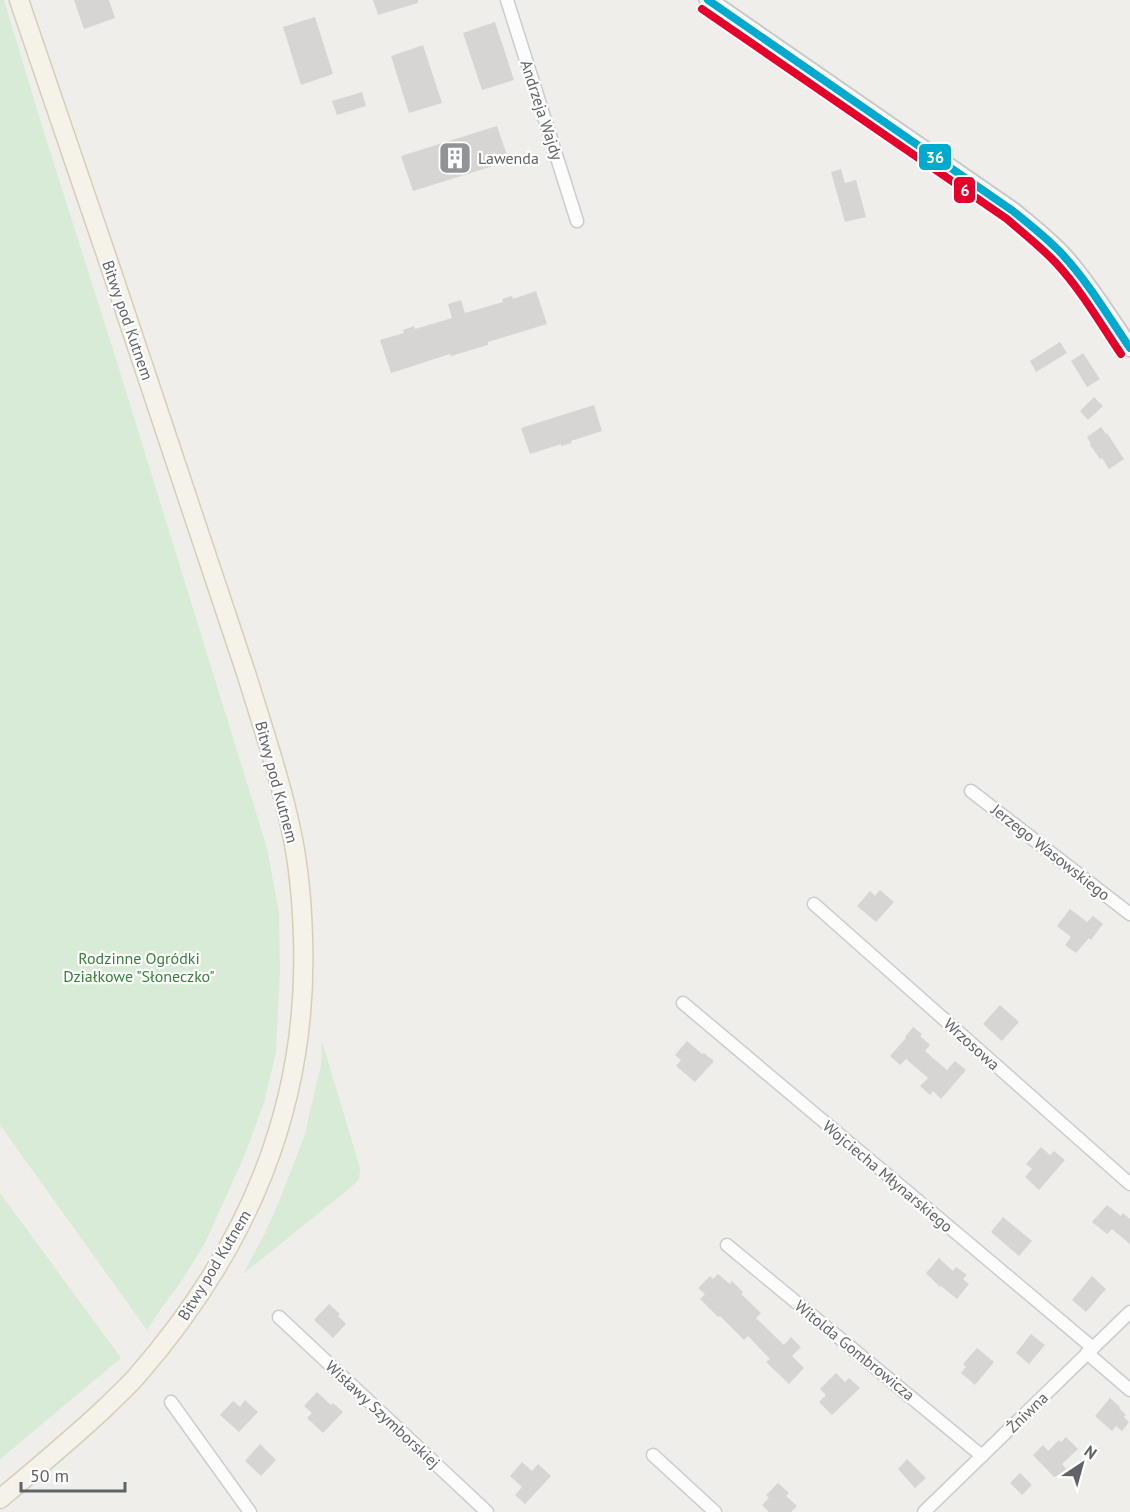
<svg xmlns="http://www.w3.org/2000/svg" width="1130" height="1512" font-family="'PT Sans',sans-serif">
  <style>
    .green { fill: #d8ebd6 }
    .building { fill: #d6d5d3 }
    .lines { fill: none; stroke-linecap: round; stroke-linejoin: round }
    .street-casing { stroke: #cbcccc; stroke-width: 15 }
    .secondary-casing { stroke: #cacacb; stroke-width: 20 }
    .primary-casing { stroke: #d7ceb8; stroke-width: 21 }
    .street { stroke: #fdfcfc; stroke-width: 12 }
    .secondary { stroke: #fdfcfc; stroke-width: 16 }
    .primary { stroke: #f4f2e9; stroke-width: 18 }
    .bus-1-casing { stroke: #fff; stroke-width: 12 }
    .bus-2-casing { stroke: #fff; stroke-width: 12 }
    .bus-1 { stroke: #00a9ce; stroke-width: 8 }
    .bus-2 { stroke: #e4002b; stroke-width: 8 }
    .labels { text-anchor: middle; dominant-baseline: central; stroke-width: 4.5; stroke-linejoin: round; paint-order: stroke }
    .street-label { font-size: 16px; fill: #5f6368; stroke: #fff }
    .poi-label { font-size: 16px; fill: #5f6368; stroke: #fff; text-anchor: start }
    .park-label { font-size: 16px; fill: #348238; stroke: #fff }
    .line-badge { stroke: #fff; stroke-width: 2 }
    .badge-label { font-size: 16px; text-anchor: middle; font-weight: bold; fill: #fff }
  </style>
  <rect width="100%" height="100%" fill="#efeeea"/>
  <g class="green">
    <polygon points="0,0 4,0 42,126 115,356 267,848 279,913 280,969 276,1052 264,1103 243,1159 204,1245 178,1286 162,1307 147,1330 0,1125"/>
    <polygon points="322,1041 360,1168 359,1179 350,1188 243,1274 264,1235 278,1204 304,1137 321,1065"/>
    <polygon points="0,1193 121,1358 0,1459"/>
  </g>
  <g class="building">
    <polygon points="74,0 109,0 115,18 84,29"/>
    <polygon points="373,0 418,0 418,3 378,15"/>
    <polygon points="315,17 333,74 301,85 283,27"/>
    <polygon points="495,22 514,80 482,90 463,33"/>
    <polygon points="423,45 442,103 409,113 391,56"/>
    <polygon points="362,92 366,106 337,115 332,101"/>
    <polygon points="497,126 509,161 413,191 401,156"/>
    <polygon points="841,169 845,183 856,180 866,217 845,222 831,172"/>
    <polygon points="536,291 547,324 488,342 488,345 451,356 450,354 391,373 380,340 404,333 403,330 414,326 415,329 452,318 448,304 461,300 465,313 503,302 502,299 512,296 513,299"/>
    <polygon points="1060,342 1067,353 1036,372 1030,361"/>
    <polygon points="1083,353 1100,379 1087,387 1071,361"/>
    <polygon points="1094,397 1103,406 1088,420 1080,411"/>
    <polygon points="594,405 602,431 571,441 572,443 561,446 561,444 530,454 521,428"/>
    <polygon points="1101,427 1106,434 1107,433 1124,459 1109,469 1102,458 1100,459 1090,445 1091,444 1087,437"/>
    <polygon points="880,890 894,902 876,922 857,906 870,891 875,896"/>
    <polygon points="1070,909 1087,922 1093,916 1103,924 1091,940 1089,938 1076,953 1065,945 1071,937 1057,926"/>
    <polygon points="1000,1005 1019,1022 1002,1041 983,1024"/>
    <polygon points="913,1027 922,1034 920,1036 930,1045 925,1051 947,1070 955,1061 966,1070 941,1099 933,1091 930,1095 920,1086 928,1078 906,1059 900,1065 890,1056 906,1038 905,1037"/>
    <polygon points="687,1041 702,1054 704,1053 714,1061 695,1082 676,1066 681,1060 675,1055"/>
    <polygon points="1041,1147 1050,1155 1054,1151 1065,1160 1039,1190 1025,1177 1032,1169 1026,1164"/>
    <polygon points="1107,1205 1121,1216 1123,1213 1130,1219 1130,1244 1112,1229 1107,1234 1092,1222"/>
    <polygon points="1003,1217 1032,1241 1019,1256 991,1232"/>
    <polygon points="939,1258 953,1271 956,1267 967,1275 963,1279 969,1284 957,1299 941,1286 940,1287 926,1273"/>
    <polygon points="718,1274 730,1284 732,1281 743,1292 741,1294 761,1313 756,1318 784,1345 791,1337 801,1347 792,1356 804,1368 789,1384 766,1362 770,1359 748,1336 744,1340 720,1316 718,1317 700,1299 705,1294 698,1288 710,1276 713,1279"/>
    <polygon points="1092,1276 1106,1289 1086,1312 1072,1300"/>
    <polygon points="329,1304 340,1314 338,1316 346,1324 333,1338 314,1320"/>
    <polygon points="1031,1334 1045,1345 1029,1364 1016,1353"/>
    <polygon points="977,1348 994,1362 975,1385 961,1373 966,1367 963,1364"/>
    <polygon points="836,1373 845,1382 849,1378 860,1388 832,1415 819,1402 826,1395 820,1389"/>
    <polygon points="317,1392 331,1405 333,1403 343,1412 323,1433 307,1418 312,1413 304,1406"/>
    <polygon points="1110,1398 1120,1407 1119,1408 1126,1415 1124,1417 1129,1422 1122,1431 1116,1426 1112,1431 1095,1416"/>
    <polygon points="245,1400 258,1412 239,1432 220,1415 233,1401 240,1407"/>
    <polygon points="1066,1437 1078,1449 1062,1464 1066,1469 1056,1479 1033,1455 1043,1445 1048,1451 1059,1440 1061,1442"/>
    <polygon points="260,1444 276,1460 261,1476 245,1461"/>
    <polygon points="907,1459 926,1478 915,1488 898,1469"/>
    <polygon points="522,1462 532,1471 538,1464 551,1476 525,1504 515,1495 522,1487 510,1476"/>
    <polygon points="1020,1473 1032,1485 1022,1495 1010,1483"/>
    <polygon points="778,1483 789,1493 786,1496 797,1506 791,1512 769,1512 762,1505 769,1498 766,1495"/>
  </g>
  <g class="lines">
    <g class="street-casing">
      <g id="street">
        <polyline points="507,0 577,221"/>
        <polyline points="971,791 1130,914"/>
        <polyline points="814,904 1130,1184"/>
        <polyline points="683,1003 1093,1348"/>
        <polyline points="727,1245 982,1456"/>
        <polyline points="279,1317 487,1512"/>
        <polyline points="1087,1353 1130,1390"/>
        <polyline points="171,1402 250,1512"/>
        <polyline points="653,1455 715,1512"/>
        <polyline points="924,1512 1130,1312"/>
      </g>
    </g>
    <g class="secondary-casing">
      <path id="secondary" d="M708 0 1013 211C1032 227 1052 242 1068 261 1091 288 1110 319 1130 348"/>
    </g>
    <g class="primary-casing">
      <path id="primary" d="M0 1499C36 1469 72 1439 106 1407 116 1397 127 1387 136 1377 247 1250 309 1107 303 937 302 903 299 868 292 834 281 781 263 728 247 676L112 272 19 0"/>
    </g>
    <use href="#street" class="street"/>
    <use href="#secondary" class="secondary"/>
    <use href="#primary" class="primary"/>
    <g class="bus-1-casing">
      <path id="bus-1" d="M708 0 1013 211C1030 225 1047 238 1062 254 1088 282 1108 316 1130 348"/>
    </g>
    <g class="bus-2-casing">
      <path id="bus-2" d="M702 9 1007 219C1023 233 1041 247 1056 263 1081 290 1100 323 1121 354"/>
    </g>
    <use href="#bus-1" class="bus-1"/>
    <use href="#bus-2" class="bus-2"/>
  </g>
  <defs>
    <g id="building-square" transform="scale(1.725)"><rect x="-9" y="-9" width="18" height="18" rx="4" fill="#919496" stroke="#fff"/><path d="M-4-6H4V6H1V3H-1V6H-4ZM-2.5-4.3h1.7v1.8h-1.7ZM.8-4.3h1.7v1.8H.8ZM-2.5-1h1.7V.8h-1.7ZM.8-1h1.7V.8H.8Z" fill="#fff"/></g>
  </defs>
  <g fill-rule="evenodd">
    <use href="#building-square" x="455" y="158"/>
  </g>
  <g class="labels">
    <g class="street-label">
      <text transform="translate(542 110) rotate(72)">Andrzeja Wajdy</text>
      <text transform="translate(128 320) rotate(71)">Bitwy pod Kutnem</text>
      <text transform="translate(277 782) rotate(75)">Bitwy pod Kutnem</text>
      <text transform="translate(1051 852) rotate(38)">Jerzego Wasowskiego</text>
      <text transform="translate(972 1044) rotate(42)">Wrzosowa</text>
      <text transform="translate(888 1176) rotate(40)">Wojciecha Młynarskiego</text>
      <text transform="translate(214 1265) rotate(-59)">Bitwy pod Kutnem</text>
      <text transform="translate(855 1350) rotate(39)">Witolda Gombrowicza</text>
      <text transform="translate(1027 1412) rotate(-44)">Żniwna</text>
      <text transform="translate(383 1414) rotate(43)">Wisławy Szymborskiej</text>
    </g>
    <g class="poi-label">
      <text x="478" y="158">Lawenda</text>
    </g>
    <g class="park-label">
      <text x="139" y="958">Rodzinne Ogródki<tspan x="139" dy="18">Działkowe "Słoneczko"</tspan></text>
    </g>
  </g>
  <g class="line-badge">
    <rect x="918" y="143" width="34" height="28" rx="6" fill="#00a9ce"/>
    <rect x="953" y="176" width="23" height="28" rx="6" fill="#e4002b"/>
  </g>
  <g class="badge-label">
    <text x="935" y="163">36</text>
    <text x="965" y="196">6</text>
  </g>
  <g transform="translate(1082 1464) rotate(36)" stroke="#ffffff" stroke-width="4.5" paint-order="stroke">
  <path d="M0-4.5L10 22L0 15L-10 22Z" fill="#5f6368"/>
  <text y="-9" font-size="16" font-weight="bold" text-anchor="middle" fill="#5f6368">N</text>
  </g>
  <path d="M21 1482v9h104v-9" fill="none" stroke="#5f6368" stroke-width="3"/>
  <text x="30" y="1482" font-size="18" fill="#5f6368" stroke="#ffffff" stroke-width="4.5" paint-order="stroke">50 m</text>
</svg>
